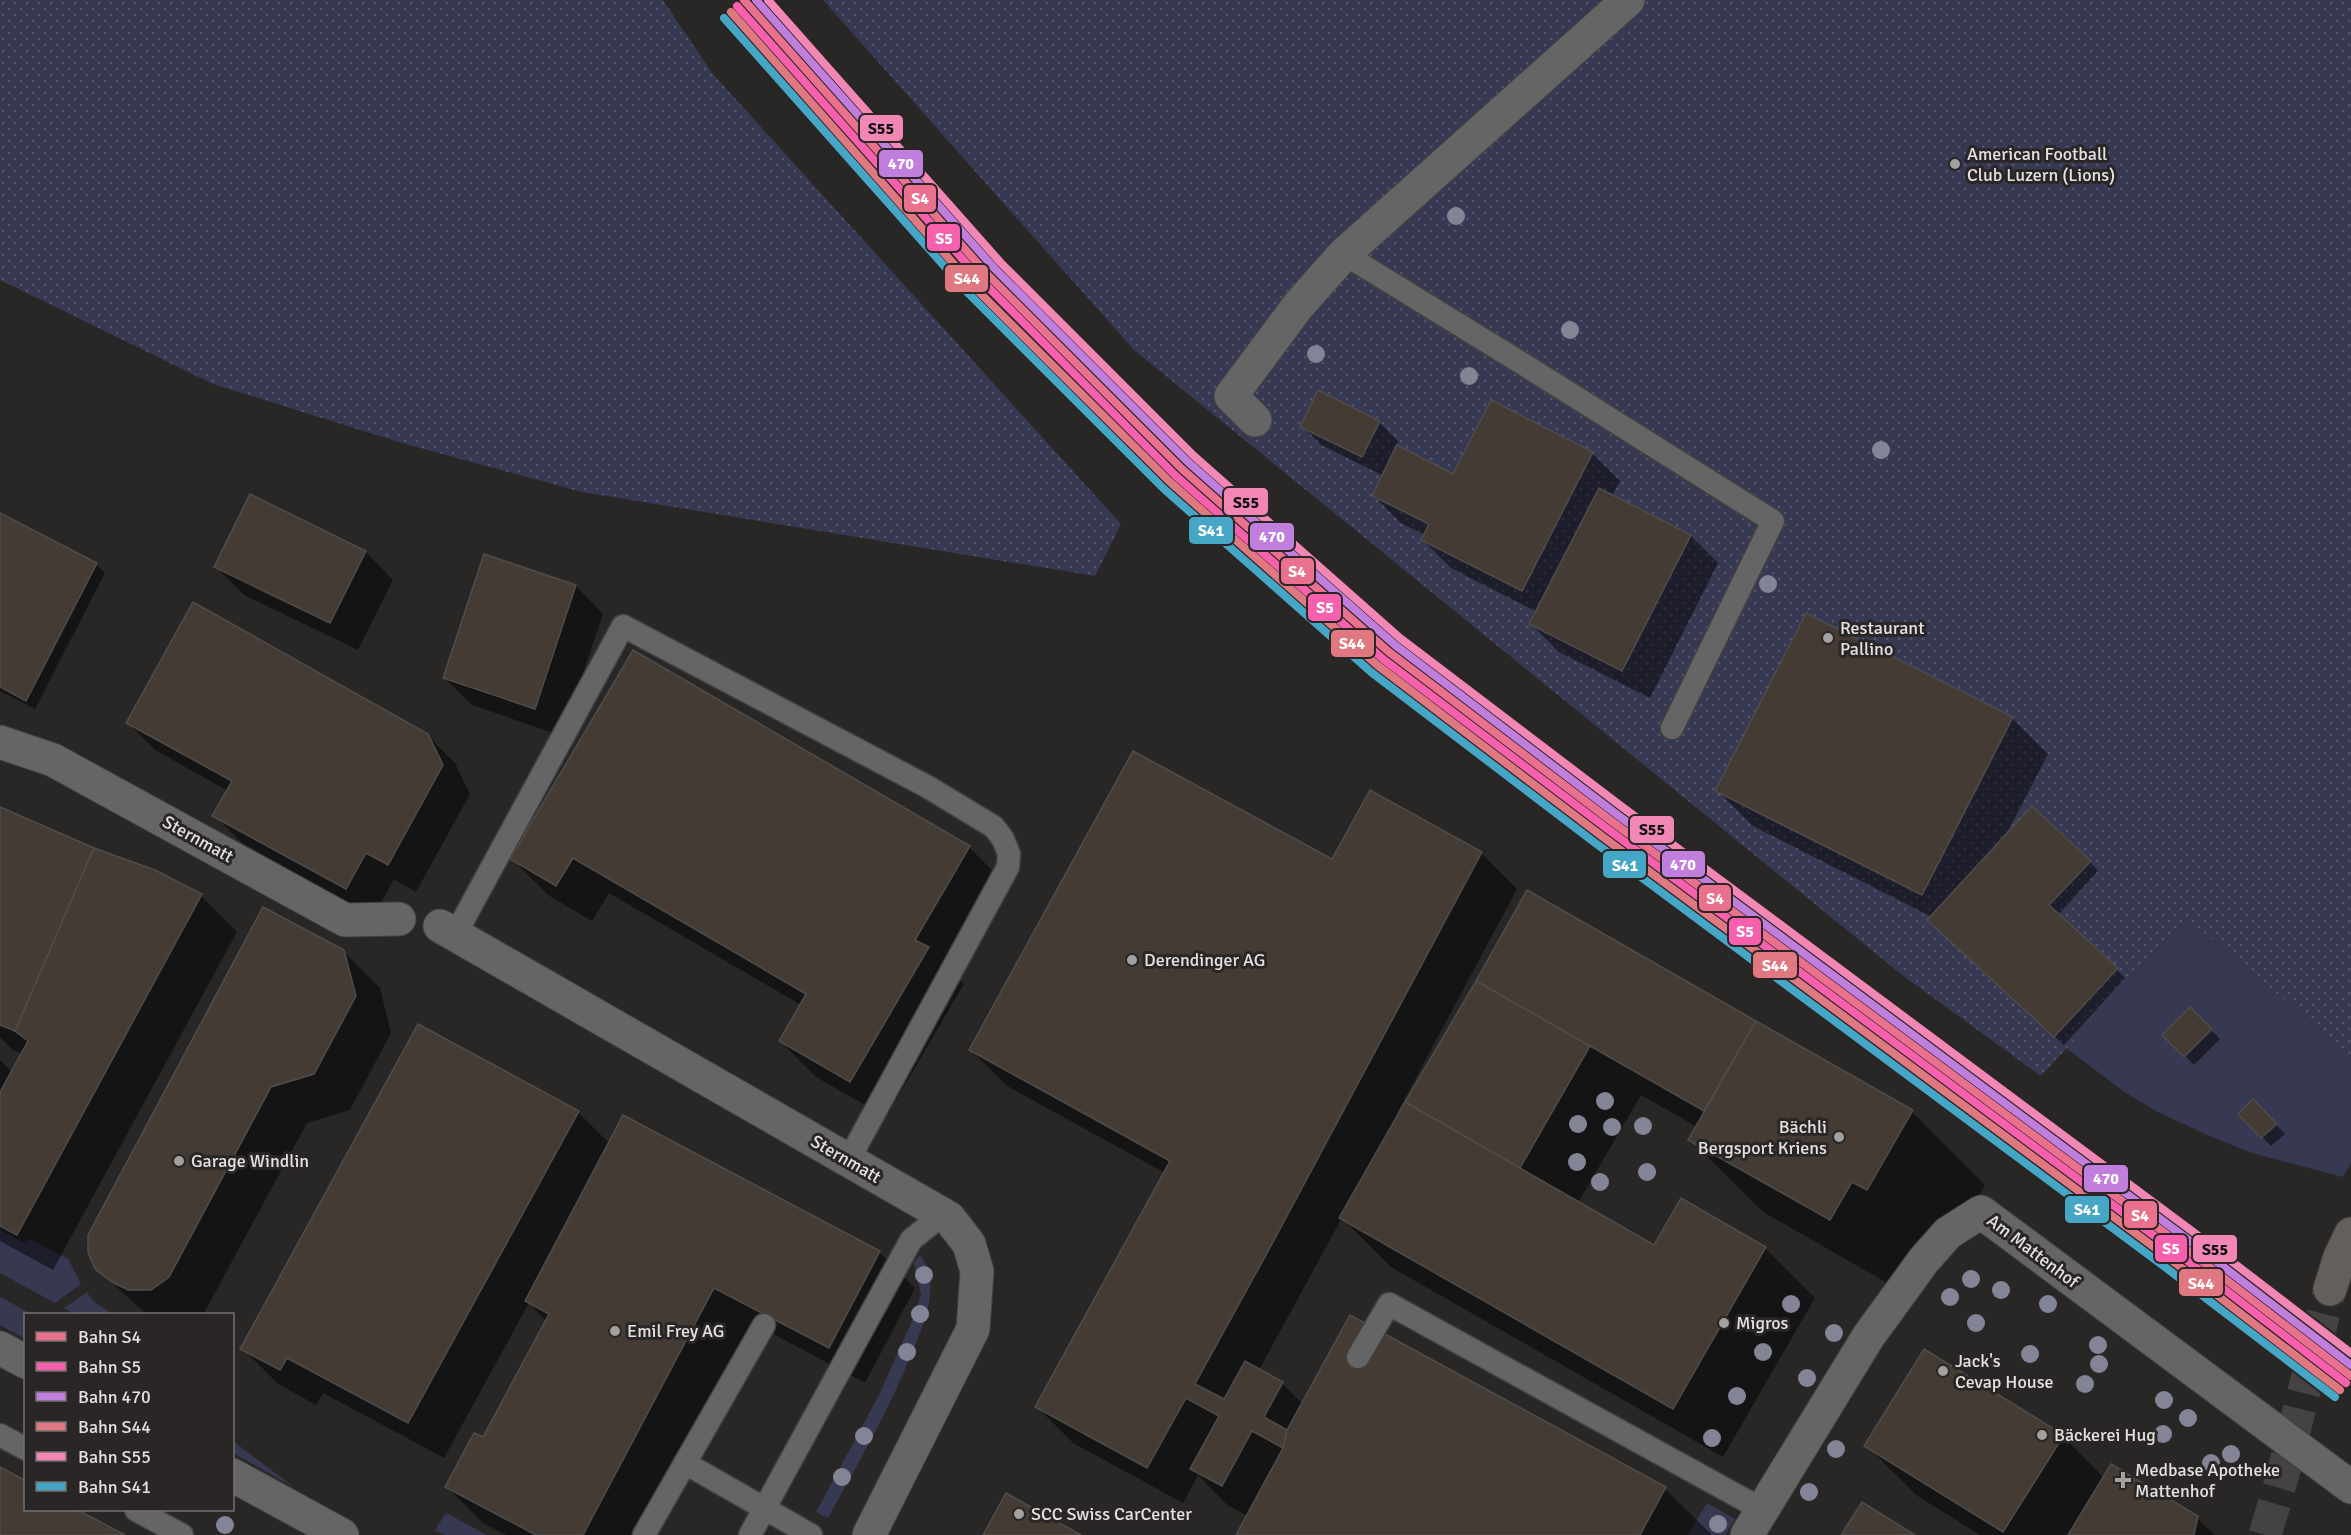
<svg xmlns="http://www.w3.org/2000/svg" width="2351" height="1535" font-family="Signika,sans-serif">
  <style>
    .green { fill: #373851 }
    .park { fill: url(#park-dots) }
    .shadow { fill: #0007 }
    .building { fill: #443b35; stroke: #4e4d4c; stroke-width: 1.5 }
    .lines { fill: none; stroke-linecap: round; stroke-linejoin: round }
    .primary-tunnel { stroke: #444342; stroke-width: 33; stroke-dasharray: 33 16; stroke-linecap: butt }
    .lane-casing { stroke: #434241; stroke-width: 25 }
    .street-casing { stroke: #434241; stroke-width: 35 }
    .secondary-casing { stroke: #434241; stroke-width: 35 }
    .primary-casing { stroke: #434241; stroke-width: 35 }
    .lane { stroke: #666565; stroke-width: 22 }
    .street { stroke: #666565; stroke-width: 33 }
    .secondary { stroke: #666565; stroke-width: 33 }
    .primary { stroke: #645e5c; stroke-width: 33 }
    .rail-1-casing { stroke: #292625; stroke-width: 12 }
    .rail-2-casing { stroke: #292625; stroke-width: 12 }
    .rail-3-casing { stroke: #292625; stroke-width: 12 }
    .rail-4-casing { stroke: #292625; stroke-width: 12 }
    .rail-5-casing { stroke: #292625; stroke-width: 12 }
    .rail-6-casing { stroke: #292625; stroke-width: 12 }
    .rail-1 { stroke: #ea718e; stroke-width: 8 }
    .rail-2 { stroke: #f760ad; stroke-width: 8 }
    .rail-3 { stroke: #c07fdc; stroke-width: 8 }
    .rail-4 { stroke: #e07882; stroke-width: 8 }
    .rail-5 { stroke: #f287b5; stroke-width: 8 }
    .rail-6 { stroke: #46a6c6; stroke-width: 8 }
    .tree { fill: #838596 }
    .poi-dot { fill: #a2a1a0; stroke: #292625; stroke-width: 2 }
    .labels { text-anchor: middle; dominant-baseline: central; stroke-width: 6; stroke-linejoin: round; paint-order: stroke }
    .poi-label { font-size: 18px; fill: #e4e2e1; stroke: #292625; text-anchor: start }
    .street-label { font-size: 18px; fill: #e4e2e1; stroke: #292625 }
    .line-badge { stroke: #292625; stroke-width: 2 }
    .badge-label { font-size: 16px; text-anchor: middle; font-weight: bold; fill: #fff }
    .pale-badge-label { font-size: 16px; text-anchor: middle; font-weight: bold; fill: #111 }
  </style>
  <defs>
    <pattern id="park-dots" width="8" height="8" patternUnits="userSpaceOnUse" patternTransform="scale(1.5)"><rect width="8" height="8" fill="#373851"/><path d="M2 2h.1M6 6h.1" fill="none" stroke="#54546a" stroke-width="1.8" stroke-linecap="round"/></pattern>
  </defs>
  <rect width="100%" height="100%" fill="#282726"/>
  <g class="green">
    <polygon points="2186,918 2351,1056 2351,1163 2343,1177 2252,1153 2207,1135 2156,1111 2123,1091 2066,1048"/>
    <polygon points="0,1230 24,1243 29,1239 68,1259 81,1284 55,1303 0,1273"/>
    <path d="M920 1255C929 1265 931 1280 930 1293 929 1313 920 1333 913 1350 890 1409 858 1463 828 1518L816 1512 879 1395 912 1321 921 1295 914 1262Z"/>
    <polygon points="87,1292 92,1300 112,1314 75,1314 64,1308"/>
    <polygon points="0,1297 32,1314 26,1314 25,1339 0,1325"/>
    <polygon points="233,1441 295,1488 233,1453"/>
    <polygon points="1707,1503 1735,1519 1725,1535 1688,1535"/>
    <polygon points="446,1513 487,1535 445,1535 435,1530"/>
  </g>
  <g class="park">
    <polygon points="0,0 663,0 712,73 1121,524 1095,576 582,492 402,443 213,384 0,280"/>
    <polygon points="823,0 2351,0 2351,1056 2186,918 2041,1076 1902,975 1134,350"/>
  </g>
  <g class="shadow">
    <polygon points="1379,422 1398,441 1387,462 1454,476 1592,453 1620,481 1612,496 1691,536 1718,563 1650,698 1559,652 1531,624 1537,612 1451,568 1423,540 1425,535 1401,523 1373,495 1384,476 1321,445 1302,426"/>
    <polygon points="251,496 366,552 393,580 358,650 244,595 216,567"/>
    <polygon points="0,515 96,564 105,573 35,709 0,691"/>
    <polygon points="576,586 603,614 562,736 472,705 444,678"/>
    <polygon points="634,652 969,847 1005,883 952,973 964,984 886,1117 816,1077 780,1041 801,1005 609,893 592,921 548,895 512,859"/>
    <polygon points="2012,718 2048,754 2007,833 2090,862 2098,871 2058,915 2125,978 2064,1045 1938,928 1932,917 1753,826 1717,790"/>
    <polygon points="128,723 427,735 455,763 470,794 416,892 394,879 374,916 242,843 214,815 228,791 155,750"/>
    <polygon points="1370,792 1481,853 1517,889 1396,1115 1399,1117 1528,892 1912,1112 1985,1185 1940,1262 1903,1292 1763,1212 1690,1139 1697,1127 1641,1095 1578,1203 1655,1247 1682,1200 1765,1248 1815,1298 1723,1457 1391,1267 1342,1218 1259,1370 1282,1383 1303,1404 1351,1317 1665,1489 1712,1535 1237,1535 1248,1516 1227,1505 1198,1475 1183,1503 1073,1443 1037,1407 1165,1173 1007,1086 971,1050 1332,861"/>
    <polygon points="0,809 201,896 237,932 53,1270 0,1241 0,1060 12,1072 22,1054 13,1050 0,1037"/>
    <polygon points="343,951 380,988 391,1033 350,1110 307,1123 204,1313 146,1314 96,1268"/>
    <polygon points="2190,1009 2220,1039 2194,1065 2164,1035"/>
    <polygon points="2253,1101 2285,1134 2271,1146 2240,1114"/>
    <polygon points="578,1112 610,1144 879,1252 915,1288 865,1383 751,1322 638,1535 506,1535 483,1523 447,1487 484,1439 546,1321 529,1303 444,1458 323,1393 316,1405 278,1384 242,1348"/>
    <polygon points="2063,1436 2104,1478 2197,1518 2215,1535 1980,1535 1916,1495 1866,1445"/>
    <polygon points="0,1469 26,1510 75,1510 122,1535 0,1535"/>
  </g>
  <g class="building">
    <polygon points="1318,390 1380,421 1362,457 1300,427"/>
    <polygon points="1491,400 1593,452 1522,591 1421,540 1429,524 1372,496 1397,445 1453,474"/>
    <polygon points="1599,488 1691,535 1622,671 1529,624"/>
    <polygon points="250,494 366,551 330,623 214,567"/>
    <polygon points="0,513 97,563 26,701 0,687"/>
    <polygon points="484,554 576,585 535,709 443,678"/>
    <polygon points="193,602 428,734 443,765 388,865 366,853 346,889 212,816 232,781 126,723"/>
    <polygon points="1806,613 2013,717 1922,895 1715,791"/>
    <polygon points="633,650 970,846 915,940 929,947 850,1082 779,1041 806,994 573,858 556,886 510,859"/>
    <polygon points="1133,751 1332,859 1370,790 1482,852 1272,1244 1195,1384 1224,1399 1245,1361 1283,1382 1264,1417 1287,1430 1283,1448 1252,1431 1222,1486 1190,1469 1219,1416 1186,1398 1147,1468 1035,1407 1170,1161 969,1050"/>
    <polygon points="2032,806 2091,861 2049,905 2118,968 2054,1037 1927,920"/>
    <polygon points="0,807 94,848 15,1031 0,1025"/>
    <polygon points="94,848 155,870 202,894 17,1235 0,1226 0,1092 28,1041 15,1031"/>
    <polygon points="1527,890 1756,1021 1704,1111 1476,981"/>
    <polygon points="263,907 344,950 356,996 314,1074 271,1087 169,1277 151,1290 128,1290 112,1282 95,1269 88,1252 88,1235"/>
    <polygon points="1476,981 1590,1046 1520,1168 1405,1102"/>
    <polygon points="2190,1007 2212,1029 2184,1057 2162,1035"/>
    <polygon points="1756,1021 1913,1110 1867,1190 1852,1182 1830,1220 1688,1140"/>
    <polygon points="418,1024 579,1111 408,1423 287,1358 280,1370 240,1349"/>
    <polygon points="2253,1099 2277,1124 2261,1138 2238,1114"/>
    <polygon points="1405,1102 1654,1245 1681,1198 1766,1247 1673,1409 1339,1218"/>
    <polygon points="623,1115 880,1251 829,1348 714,1288 583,1535 536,1535 445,1487 474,1433 483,1437 549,1314 525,1301"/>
    <polygon points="1350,1315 1666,1487 1640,1535 1236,1535 1283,1448 1287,1430"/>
    <polygon points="1924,1349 2064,1435 2003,1532 1864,1446"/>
    <polygon points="2111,1464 2198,1516 2194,1535 2068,1535"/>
    <polygon points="0,1467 26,1481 26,1510 78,1510 125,1535 0,1535"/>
    <polygon points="1006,1493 1081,1535 983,1535"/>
    <polygon points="1862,1502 1915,1535 1841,1535"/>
  </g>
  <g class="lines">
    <polyline class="primary-tunnel" points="2265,1535 2283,1474 2330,1289"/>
    <g class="lane-casing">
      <g id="lane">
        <polyline points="1344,254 1523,364 1773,521 1672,728"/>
        <polyline points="455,935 623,626 928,787 994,827 1003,839 1009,854 1008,867 848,1161"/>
        <polyline points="1358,1357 1389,1304 1763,1510"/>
        <polyline points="0,1435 26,1449"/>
        <polyline points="685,1463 811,1535"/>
        <polyline points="136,1510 182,1535"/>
        <polyline points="644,1535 764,1325"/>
        <polyline points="750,1535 911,1240 943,1214"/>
      </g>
    </g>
    <g class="street-casing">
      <g id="street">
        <polyline points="1255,420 1231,396 1298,306 1344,254 1628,0"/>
        <polyline points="0,742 53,760 345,920 399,919"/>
        <polyline points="440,926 949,1218 969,1244 977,1271 973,1329 869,1535"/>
        <polyline points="1747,1535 1868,1337 1924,1260 1948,1233 1981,1212 2351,1487"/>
      </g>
    </g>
    <g class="secondary-casing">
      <g id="secondary">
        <polyline points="0,1348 26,1362"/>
        <polyline points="232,1475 342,1535"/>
      </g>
    </g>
    <g class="primary-casing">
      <polyline id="primary" points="2330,1289 2340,1257 2351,1234"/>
    </g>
    <use href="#lane" class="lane"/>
    <use href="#street" class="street"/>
    <use href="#secondary" class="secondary"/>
    <use href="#primary" class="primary"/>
    <g class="rail-1-casing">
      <polyline id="rail-1" points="744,0 988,275 1182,469 1389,652 1610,820 2181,1245 2351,1376"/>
    </g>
    <g class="rail-2-casing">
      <polyline id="rail-2" points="737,6 982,281 1176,476 1383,659 1605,827 2176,1252 2346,1383"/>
    </g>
    <g class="rail-3-casing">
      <polyline id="rail-3" points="756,0 995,269 1188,462 1395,645 1615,813 2186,1238 2351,1365"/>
    </g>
    <g class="rail-4-casing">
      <polyline id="rail-4" points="731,12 975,288 1170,482 1377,665 1599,834 2170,1259 2340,1390"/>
    </g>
    <g class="rail-5-casing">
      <polyline id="rail-5" points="768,0 1001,263 1194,456 1400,638 1621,806 2192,1231 2351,1353"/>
    </g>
    <g class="rail-6-casing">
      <polyline id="rail-6" points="724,18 969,294 1164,489 1371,672 1594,842 2165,1267 2335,1397"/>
    </g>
    <use href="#rail-1" class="rail-1"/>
    <use href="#rail-2" class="rail-2"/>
    <use href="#rail-3" class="rail-3"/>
    <use href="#rail-4" class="rail-4"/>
    <use href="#rail-5" class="rail-5"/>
    <use href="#rail-6" class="rail-6"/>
  </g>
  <g class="tree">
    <circle cx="1456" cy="216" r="9"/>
    <circle cx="1570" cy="330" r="9"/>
    <circle cx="1316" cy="354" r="9"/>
    <circle cx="1469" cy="376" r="9"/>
    <circle cx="1881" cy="450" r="9"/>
    <circle cx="1768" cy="584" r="9"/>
    <circle cx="1605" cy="1101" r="9"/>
    <circle cx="1578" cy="1124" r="9"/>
    <circle cx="1643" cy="1126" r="9"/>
    <circle cx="1612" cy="1127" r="9"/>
    <circle cx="1577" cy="1162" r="9"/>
    <circle cx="1647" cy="1172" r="9"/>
    <circle cx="1600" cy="1182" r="9"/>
    <circle cx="924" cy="1275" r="9"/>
    <circle cx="1971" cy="1279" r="9"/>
    <circle cx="2001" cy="1290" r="9"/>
    <circle cx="1950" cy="1297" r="9"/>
    <circle cx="1791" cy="1304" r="9"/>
    <circle cx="2048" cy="1304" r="9"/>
    <circle cx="920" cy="1314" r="9"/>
    <circle cx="1976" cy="1323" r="9"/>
    <circle cx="1834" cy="1333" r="9"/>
    <circle cx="2098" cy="1345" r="9"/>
    <circle cx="907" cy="1352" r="9"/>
    <circle cx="1763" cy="1352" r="9"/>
    <circle cx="2030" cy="1354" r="9"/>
    <circle cx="2099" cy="1364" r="9"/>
    <circle cx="1807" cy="1378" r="9"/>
    <circle cx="2085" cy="1384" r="9"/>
    <circle cx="1737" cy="1396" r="9"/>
    <circle cx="2164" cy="1400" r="9"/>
    <circle cx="2188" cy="1418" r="9"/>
    <circle cx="2163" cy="1434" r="9"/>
    <circle cx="864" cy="1436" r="9"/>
    <circle cx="1712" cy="1438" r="9"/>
    <circle cx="1836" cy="1449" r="9"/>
    <circle cx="2231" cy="1454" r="9"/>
    <circle cx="2211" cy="1463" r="9"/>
    <circle cx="842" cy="1477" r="9"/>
    <circle cx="1809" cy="1492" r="9"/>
    <circle cx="1718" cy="1524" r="9"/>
    <circle cx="225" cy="1525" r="9"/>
  </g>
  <g class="poi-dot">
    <circle cx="1955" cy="164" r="6"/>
    <circle cx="1828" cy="638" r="6"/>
    <circle cx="1132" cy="960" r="6"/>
    <circle cx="1839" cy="1137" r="6"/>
    <circle cx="179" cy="1161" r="6"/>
    <circle cx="1724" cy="1323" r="6"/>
    <circle cx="615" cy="1331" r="6"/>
    <circle cx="1943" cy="1371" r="6"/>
    <circle cx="2042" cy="1435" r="6"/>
    <path d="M2120 1471h6v6h6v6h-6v6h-6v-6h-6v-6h6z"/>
    <circle cx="1019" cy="1514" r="6"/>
  </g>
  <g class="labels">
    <g class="poi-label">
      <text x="1967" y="154">American Football<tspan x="1967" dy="21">Club Luzern (Lions)</tspan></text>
      <text x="1840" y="628">Restaurant<tspan x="1840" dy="21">Pallino</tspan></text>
      <text x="1144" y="960">Derendinger AG</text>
      <text x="1827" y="1127" text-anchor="end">Bächli<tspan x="1827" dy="21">Bergsport Kriens</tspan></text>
      <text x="191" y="1161">Garage Windlin</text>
      <text x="1736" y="1323">Migros</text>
      <text x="627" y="1331">Emil Frey AG</text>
      <text x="1955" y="1361">Jack's<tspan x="1955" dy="21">Cevap House</tspan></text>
      <text x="2054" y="1435">Bäckerei Hug</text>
      <text x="2135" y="1470">Medbase Apotheke<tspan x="2135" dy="21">Mattenhof</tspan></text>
      <text x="1031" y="1514">SCC Swiss CarCenter</text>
    </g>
    <g class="street-label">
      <text transform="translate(198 839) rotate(29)">Sternmatt</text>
      <text transform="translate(846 1159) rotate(30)">Sternmatt</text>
      <text transform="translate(2033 1251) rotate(37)">Am Mattenhof</text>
    </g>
  </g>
  <g class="line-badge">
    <rect x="859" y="114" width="45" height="28" rx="6" fill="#f287b5"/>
    <rect x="878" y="149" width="46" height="29" rx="6" fill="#c07fdc"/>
    <rect x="903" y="184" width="34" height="29" rx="6" fill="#ea718e"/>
    <rect x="926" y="223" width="35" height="29" rx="6" fill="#f760ad"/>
    <rect x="944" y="264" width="45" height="29" rx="6" fill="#e07882"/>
    <rect x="1223" y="487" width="46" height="29" rx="6" fill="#f287b5"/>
    <rect x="1188" y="516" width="46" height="29" rx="6" fill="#46a6c6"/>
    <rect x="1249" y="522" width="46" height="29" rx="6" fill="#c07fdc"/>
    <rect x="1280" y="557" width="35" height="28" rx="6" fill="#ea718e"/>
    <rect x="1307" y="593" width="35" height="29" rx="6" fill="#f760ad"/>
    <rect x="1330" y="629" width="45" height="29" rx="6" fill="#e07882"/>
    <rect x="1629" y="815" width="46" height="29" rx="6" fill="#f287b5"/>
    <rect x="1661" y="850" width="45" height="28" rx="6" fill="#c07fdc"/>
    <rect x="1602" y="850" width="45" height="29" rx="6" fill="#46a6c6"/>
    <rect x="1698" y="884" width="34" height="28" rx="6" fill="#ea718e"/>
    <rect x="1728" y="917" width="34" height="29" rx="6" fill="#f760ad"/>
    <rect x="1752" y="951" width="46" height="28" rx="6" fill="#e07882"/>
    <rect x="2083" y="1164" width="46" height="29" rx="6" fill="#c07fdc"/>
    <rect x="2064" y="1195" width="46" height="29" rx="6" fill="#46a6c6"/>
    <rect x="2123" y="1200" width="35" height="29" rx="6" fill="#ea718e"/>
    <rect x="2154" y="1234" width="34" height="29" rx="6" fill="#f760ad"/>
    <rect x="2192" y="1234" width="46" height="29" rx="6" fill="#f287b5"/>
    <rect x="2178" y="1268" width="46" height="29" rx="6" fill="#e07882"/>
  </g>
  <g class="badge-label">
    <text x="901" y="169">470</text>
    <text x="920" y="204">S4</text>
    <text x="944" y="244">S5</text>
    <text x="967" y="284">S44</text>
    <text x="1211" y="536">S41</text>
    <text x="1272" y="542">470</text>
    <text x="1297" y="577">S4</text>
    <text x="1325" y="613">S5</text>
    <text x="1352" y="649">S44</text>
    <text x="1683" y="870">470</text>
    <text x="1625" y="871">S41</text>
    <text x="1715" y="904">S4</text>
    <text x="1745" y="937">S5</text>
    <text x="1775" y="971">S44</text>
    <text x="2106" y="1184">470</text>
    <text x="2087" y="1215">S41</text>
    <text x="2140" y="1221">S4</text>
    <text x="2171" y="1254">S5</text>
    <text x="2201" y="1289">S44</text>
  </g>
  <g class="pale-badge-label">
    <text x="881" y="134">S55</text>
    <text x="1246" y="508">S55</text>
    <text x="1652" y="835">S55</text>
    <text x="2215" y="1255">S55</text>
  </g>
  <rect x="24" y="1313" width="210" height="198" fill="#292625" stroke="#747170" stroke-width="1.5"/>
  <rect x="36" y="1332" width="30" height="9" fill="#ea718e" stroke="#747170" stroke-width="1.5"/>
  <text x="78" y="1343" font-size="18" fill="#e4e2e1">Bahn S4</text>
  <rect x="36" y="1362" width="30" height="9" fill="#f760ad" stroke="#747170" stroke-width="1.5"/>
  <text x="78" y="1373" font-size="18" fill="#e4e2e1">Bahn S5</text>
  <rect x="36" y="1392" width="30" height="9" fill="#c07fdc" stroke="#747170" stroke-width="1.5"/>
  <text x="78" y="1403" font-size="18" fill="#e4e2e1">Bahn 470</text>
  <rect x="36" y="1422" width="30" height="9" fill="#e07882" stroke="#747170" stroke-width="1.5"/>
  <text x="78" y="1433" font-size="18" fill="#e4e2e1">Bahn S44</text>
  <rect x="36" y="1452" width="30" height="9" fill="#f287b5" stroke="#747170" stroke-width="1.5"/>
  <text x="78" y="1463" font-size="18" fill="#e4e2e1">Bahn S55</text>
  <rect x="36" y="1482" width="30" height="9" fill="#46a6c6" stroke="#747170" stroke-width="1.5"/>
  <text x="78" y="1493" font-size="18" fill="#e4e2e1">Bahn S41</text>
</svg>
